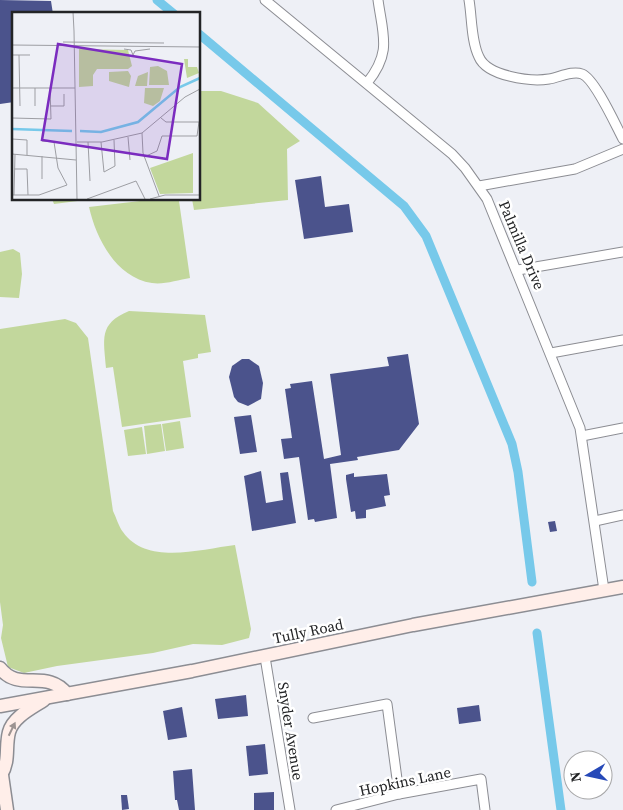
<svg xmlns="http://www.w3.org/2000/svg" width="623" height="810" font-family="'Source Serif 4',serif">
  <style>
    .green { fill: #c2d79c }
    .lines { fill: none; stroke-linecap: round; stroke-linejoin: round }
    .canal { stroke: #77c9ea; stroke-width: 9 }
    .building { fill: #4b538c }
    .street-casing { stroke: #8c8d93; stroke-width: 11 }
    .secondary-casing { stroke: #8c8d93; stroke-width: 15 }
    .street { stroke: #fff; stroke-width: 9 }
    .secondary { stroke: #ffeee9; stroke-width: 12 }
    .oneway { fill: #9c9391 }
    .labels { text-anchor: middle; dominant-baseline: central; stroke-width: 5; stroke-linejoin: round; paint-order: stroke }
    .street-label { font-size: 15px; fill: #232426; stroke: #fff }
    .inset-river { fill: none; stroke: #77c9ea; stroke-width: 2.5 }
    .inset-road { fill: none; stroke: #9d9ea3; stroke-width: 1 }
    .view { fill: #7b2cbf; fill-opacity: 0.15; stroke: #7b2cbf; stroke-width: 2.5 }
    .inset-edge { fill: none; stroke: #232426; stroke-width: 2.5 }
  </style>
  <rect width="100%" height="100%" fill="#eef0f6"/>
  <g class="green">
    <polygon points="199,91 221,91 258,103 300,141 287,149 288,200 194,210 192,199 199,199"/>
    <polygon points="52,199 93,199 54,204"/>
    <path d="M157 199H175L179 201 190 278C178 280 163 285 152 283 116 278 96 238 89 207Z"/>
    <polygon points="13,249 20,253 22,274 19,298 0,297 0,252"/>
    <path d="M129 311 205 315 211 352 198 354V358L183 361 191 417 122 427 113 367 106 368C104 339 98 324 129 311Z"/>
    <path d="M65 319 76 323 88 338 113 511C116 517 119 527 123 532 147 566 201 549 235 545L251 629 249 638 222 645 193 644 153 653 57 666 24 673 8 667 1 638 3 625 0 602V329Z"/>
    <polygon points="180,421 184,448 166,451 162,424"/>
    <polygon points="161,424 165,451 147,454 144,426"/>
    <polygon points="142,427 146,454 128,456 124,430"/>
  </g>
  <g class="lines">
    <g class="canal">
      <polyline points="157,0 174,14"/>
      <polyline points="199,34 404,206 426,236 512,444 518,472 532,582"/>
      <polyline points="537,633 561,810"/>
    </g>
  </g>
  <g class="building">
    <polygon points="0,0 51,1 53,14 14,14 14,102 0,104"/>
    <polygon points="321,176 325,207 349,204 353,232 304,239 295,180"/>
    <polygon points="408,354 419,424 399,450 357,457 358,460 330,464 337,518 315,522 314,519 308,520 299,457 284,459 281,439 292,438 285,389 291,388 290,384 312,381 324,459 341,455 330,374 389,366 387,357"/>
    <polygon points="242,359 249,359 259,366 263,383 261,399 248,406 238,402 234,397 229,377 232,366"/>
    <polygon points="251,415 257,452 240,454 234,417"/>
    <polygon points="261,471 266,503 283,500 280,473 288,472 296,523 252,531 244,476"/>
    <polygon points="354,473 354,477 387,474 390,495 384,496 386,506 366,510 366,518 356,519 355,511 351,512 346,479 346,475"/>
    <polygon points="555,521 557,531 550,532 548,522"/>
    <polygon points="246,695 248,716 218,719 215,699"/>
    <polygon points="479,705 481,721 459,724 457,708"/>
    <polygon points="182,707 187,737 168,740 163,711"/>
    <polygon points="265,744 268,774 249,776 246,746"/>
    <polygon points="192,769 195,810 179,810 177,800 175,800 173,771"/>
    <polygon points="274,792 274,810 254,810 254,793"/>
    <polygon points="121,795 127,795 129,809 122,810"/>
  </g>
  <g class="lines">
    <g class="street-casing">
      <g id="street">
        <polyline points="265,0 452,154 465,168 487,199 580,428 604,590"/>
        <path d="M469 0C472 17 471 41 479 57 487 76 530 82 549 79 558 78 572 70 582 74 595 79 616 126 623 139"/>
        <path d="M367 83C392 52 383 36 378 0"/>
        <polyline points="479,186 575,169 623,149"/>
        <polyline points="518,270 623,252"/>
        <polyline points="551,353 623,340"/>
        <polyline points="582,436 623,428"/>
        <polyline points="595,521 623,515"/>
        <polyline points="265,657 290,810"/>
        <polyline points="313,718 387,704 399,794"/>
        <polyline points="336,810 399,794 481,779 485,810"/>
      </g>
    </g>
    <g class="secondary-casing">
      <g id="secondary">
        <path d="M0 668C19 693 47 668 67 694"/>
        <polyline points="0,706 192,671 413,625 623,587"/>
        <polyline points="1,768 7,810"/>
        <path d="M1 775C10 761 5 747 9 732 13 717 32 708 44 700"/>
      </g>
    </g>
    <use href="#street" class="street"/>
    <use href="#secondary" class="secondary"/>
  </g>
  <defs><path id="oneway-solid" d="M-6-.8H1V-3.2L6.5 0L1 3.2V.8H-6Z" transform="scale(1.25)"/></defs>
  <use class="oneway" href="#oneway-solid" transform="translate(12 729) rotate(-64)"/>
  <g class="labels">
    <g class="street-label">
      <text transform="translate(522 245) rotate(67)">Palmilla Drive</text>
      <text transform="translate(308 631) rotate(-12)">Tully Road</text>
      <text transform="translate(291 731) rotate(81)">Snyder Avenue</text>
      <text transform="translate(405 781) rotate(-12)">Hopkins Lane</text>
    </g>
  </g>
  <g transform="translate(12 12)">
    <rect width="188" height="188" fill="#eef0f6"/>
    <path d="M67 37 116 38 120 54 116 57H85L81 63V74L67 75ZM172 47H176V55H185L187 61 175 66ZM146 54 155 59 157 73H137L138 55ZM116 59 119 64 117 75 97 69V60ZM136 60 135 74H123L126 64ZM133 76H152L148 89 141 94 132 91ZM181 141V181L148 182 138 156Z" fill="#c2d79c"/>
    <path class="inset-river" d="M0 117 60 119M68 119 89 120 126 110 168 75 188 66"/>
    <path class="inset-road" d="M61 0 62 19M62 19 65 187M51 30 152 31M0 33 188 35M112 37 119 38 121 43 123 39 138 37M0 43H18M7 43 8 94M0 76H63M23 94V76M38 94H52V82M0 106 39 107 38 76M149 106 154 110H188M130 121 131 141 147 184M116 125 118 148M0 127 15 128V143M65 130H90L130 121 173 85 188 77M76 130 78 169M89 130 92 160 103 154 102 128M0 142 64 148M30 144V167M132 145 145 139 150 124H185L187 110M2 157H15L16 183M0 183H27L55 173 46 156 42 130 30 129M2 183 3 142M75 187 124 169 133 187M138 187 153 183H188"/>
    <path class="view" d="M46 32 170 52 155 147 30 128Z"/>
    <rect width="188" height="188" class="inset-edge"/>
  </g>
  <g transform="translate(588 775) rotate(261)"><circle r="24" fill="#ffffff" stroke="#a7a7a8"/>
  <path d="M0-4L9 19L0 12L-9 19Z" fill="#2649b8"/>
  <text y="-8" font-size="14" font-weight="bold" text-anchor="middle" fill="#232426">N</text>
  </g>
</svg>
